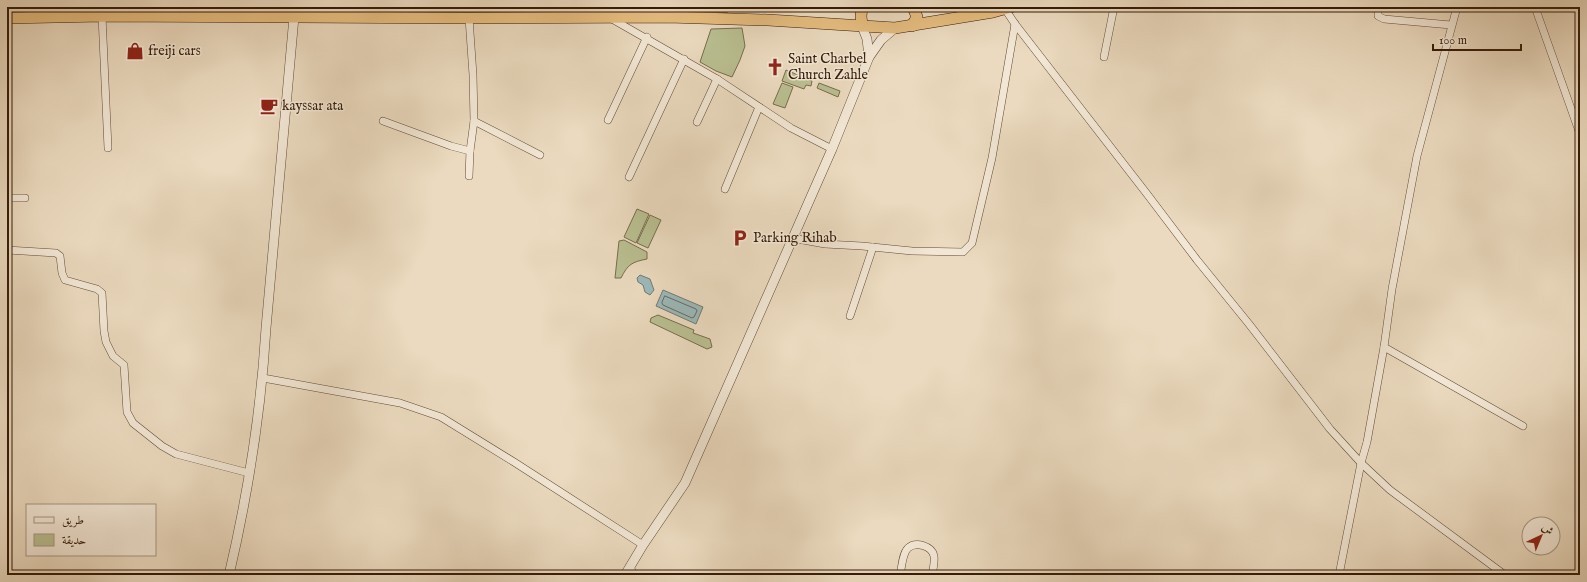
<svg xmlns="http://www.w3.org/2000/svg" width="1587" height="582" font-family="'IM FELL English',Amiri,serif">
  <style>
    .green { fill: #b9bf91; stroke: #776d4c }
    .water { fill: #9bb9ba; stroke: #727a73 }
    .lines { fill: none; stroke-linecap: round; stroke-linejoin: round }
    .shore { stroke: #686a61; stroke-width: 1 }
    .minor-casing { stroke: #624b36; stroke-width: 8 }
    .tertiary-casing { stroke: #624b36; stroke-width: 10 }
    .trunk-casing { stroke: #351b08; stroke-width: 12 }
    .minor { stroke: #f2e7d5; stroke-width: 7 }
    .tertiary { stroke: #f2e7d5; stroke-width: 9 }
    .trunk { stroke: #e6bd80; stroke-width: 11 }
    .labels { text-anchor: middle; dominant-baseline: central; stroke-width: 3; stroke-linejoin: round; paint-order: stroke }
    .poi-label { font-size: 14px; fill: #351b08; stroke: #f2e7d5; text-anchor: start }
  </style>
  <rect width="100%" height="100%" fill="#ebdabf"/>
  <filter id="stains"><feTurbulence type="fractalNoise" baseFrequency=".005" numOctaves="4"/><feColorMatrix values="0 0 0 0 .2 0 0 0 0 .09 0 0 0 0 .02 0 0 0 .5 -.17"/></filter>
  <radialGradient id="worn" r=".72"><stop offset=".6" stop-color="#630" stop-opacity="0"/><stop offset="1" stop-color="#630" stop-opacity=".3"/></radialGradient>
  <g class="green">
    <polygon points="742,28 745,46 740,60 732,77 716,71 700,62 711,29"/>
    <polygon points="786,70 812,81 811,86 806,85 804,89 782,81"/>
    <polygon points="782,83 793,87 785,108 773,104"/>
    <polygon points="819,83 840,91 838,97 817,88"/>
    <polygon points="637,209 649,214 636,243 624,237"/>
    <polygon points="650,215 661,220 648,248 637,243"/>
    <path d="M624 240 647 252V259C632 262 628 264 621 278H615L619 241Z"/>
    <polygon points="658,315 694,330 693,333 710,339 712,347 707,349 650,322 651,318"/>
  </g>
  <g class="water">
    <polygon points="640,275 650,279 654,290 650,295 645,292 643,285 638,282 637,278"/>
    <polygon points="663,290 703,307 696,324 656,306"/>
  </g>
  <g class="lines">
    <polygon class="shore" points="665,296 696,309 697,311 694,317 692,318 663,305 662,303"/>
    <g class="minor-casing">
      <g id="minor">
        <polyline points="1378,7 1378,16 1384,19 1451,25"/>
        <polyline points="1535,7 1580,134"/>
        <polyline points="1005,9 1015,24 1147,194 1197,260 1249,324 1330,429 1361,463 1390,490 1505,575"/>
        <polyline points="102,16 108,148"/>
        <polyline points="469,18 473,75 474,121 470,151 469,176"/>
        <polyline points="612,19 717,79 791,128 832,149"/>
        <polyline points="1104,57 1114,7"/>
        <polyline points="608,120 647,37"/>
        <polyline points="383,121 451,146 470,151"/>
        <polyline points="474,121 540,155"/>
        <polyline points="697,122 717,79"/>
        <polyline points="629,177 684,59"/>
        <polyline points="725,189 759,107"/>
        <polyline points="7,198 25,198"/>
        <polyline points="792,238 825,244 862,246 912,251 963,252 972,243 992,158 1015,24"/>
        <polyline points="7,250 56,253 60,256 62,273 65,280 97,289 102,293 104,331 106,342 113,356 124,365 127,412 133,423 162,446 176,454 249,473"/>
        <polyline points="850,316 873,247"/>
        <polyline points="1384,347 1523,426"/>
        <polyline points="263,378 400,403 441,417 514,462 643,545"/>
        <polyline points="630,567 634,575"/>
        <path d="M900 575C902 567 902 554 908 548 916 541 932 546 934 556 935 562 933 569 932 575"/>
        <polyline points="1339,575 1361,463 1367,442 1384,347 1392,289 1417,156 1457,7"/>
      </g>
    </g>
    <g class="tertiary-casing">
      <g id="tertiary">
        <polyline points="862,26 867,39 869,57"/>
        <path d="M229 575C248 494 261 411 266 328L294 17"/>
        <polyline points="625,575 643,545 685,483 832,149 869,57 881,40 895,28"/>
      </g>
    </g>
    <g class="trunk-casing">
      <g id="trunk">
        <polyline points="588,7 725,7"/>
        <polyline points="7,18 102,16 469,18 668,17 768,20 895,28 993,12 1011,7"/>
        <polyline points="862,26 861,16 862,7"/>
        <polyline points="912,26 917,17 913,7"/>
      </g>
    </g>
    <use href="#minor" class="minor"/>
    <use href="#tertiary" class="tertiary"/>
    <use href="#trunk" class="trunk"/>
  </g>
  <defs>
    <g id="shop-bare" transform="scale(1.38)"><path d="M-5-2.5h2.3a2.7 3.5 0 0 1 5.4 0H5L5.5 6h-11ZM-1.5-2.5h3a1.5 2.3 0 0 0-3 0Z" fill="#8f2418" stroke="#f2e7d5" stroke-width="2.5" paint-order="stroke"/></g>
    <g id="church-bare" transform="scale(1.38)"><path d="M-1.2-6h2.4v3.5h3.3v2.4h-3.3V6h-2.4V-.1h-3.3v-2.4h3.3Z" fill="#8f2418" stroke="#f2e7d5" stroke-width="2.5" paint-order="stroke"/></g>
    <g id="cafe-bare" transform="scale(1.38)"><path d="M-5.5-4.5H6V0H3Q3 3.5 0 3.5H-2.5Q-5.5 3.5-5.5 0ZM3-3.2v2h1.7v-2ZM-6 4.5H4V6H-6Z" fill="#8f2418" stroke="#f2e7d5" stroke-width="2.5" paint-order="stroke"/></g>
    <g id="parking-bare" transform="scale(1.38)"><path d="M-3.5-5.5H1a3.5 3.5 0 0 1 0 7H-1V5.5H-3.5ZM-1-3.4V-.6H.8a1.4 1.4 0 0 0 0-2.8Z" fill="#8f2418" stroke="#f2e7d5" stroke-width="2.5" paint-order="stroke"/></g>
  </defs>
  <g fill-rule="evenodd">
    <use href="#shop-bare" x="135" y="51"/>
    <use href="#church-bare" x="775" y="67"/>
    <use href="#cafe-bare" x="269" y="106"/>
    <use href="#parking-bare" x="740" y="238"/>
  </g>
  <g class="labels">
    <g class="poi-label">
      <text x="148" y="51">freiji cars</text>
      <text x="788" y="59">Saint Charbel<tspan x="788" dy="16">Church Zahle</tspan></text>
      <text x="282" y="106">kayssar ata</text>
      <text x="753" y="238">Parking Rihab</text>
    </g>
  </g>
  <rect width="1587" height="582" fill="none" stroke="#ebdabf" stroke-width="24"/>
  <rect x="8" y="8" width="1571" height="566" fill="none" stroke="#351b08" stroke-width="2"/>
  <rect x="12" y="12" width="1563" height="558" fill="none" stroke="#351b08"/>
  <rect x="26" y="504" width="130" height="52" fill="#f2e7d5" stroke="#a69583"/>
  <rect x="34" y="517" width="20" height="6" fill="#f2e7d5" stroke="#a69583"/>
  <text x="62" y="524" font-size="12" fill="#351b08">طريق</text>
  <rect x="34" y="534" width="20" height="12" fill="#b9bf91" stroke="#a69583"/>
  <text x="62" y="544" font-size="12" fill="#351b08">حديقة</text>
  <g transform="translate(1541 536) rotate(44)"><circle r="19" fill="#f2e7d5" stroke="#a69583"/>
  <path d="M0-3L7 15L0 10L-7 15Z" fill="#8f2418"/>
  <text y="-6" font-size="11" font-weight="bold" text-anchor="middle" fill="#351b08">ش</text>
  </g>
  <path d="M1433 44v6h88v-6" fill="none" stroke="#351b08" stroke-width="2"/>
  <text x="1439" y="44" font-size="12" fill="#351b08" stroke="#f2e7d5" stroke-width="3" paint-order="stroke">100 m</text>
  <rect width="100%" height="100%" filter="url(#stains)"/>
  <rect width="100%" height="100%" fill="url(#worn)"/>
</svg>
